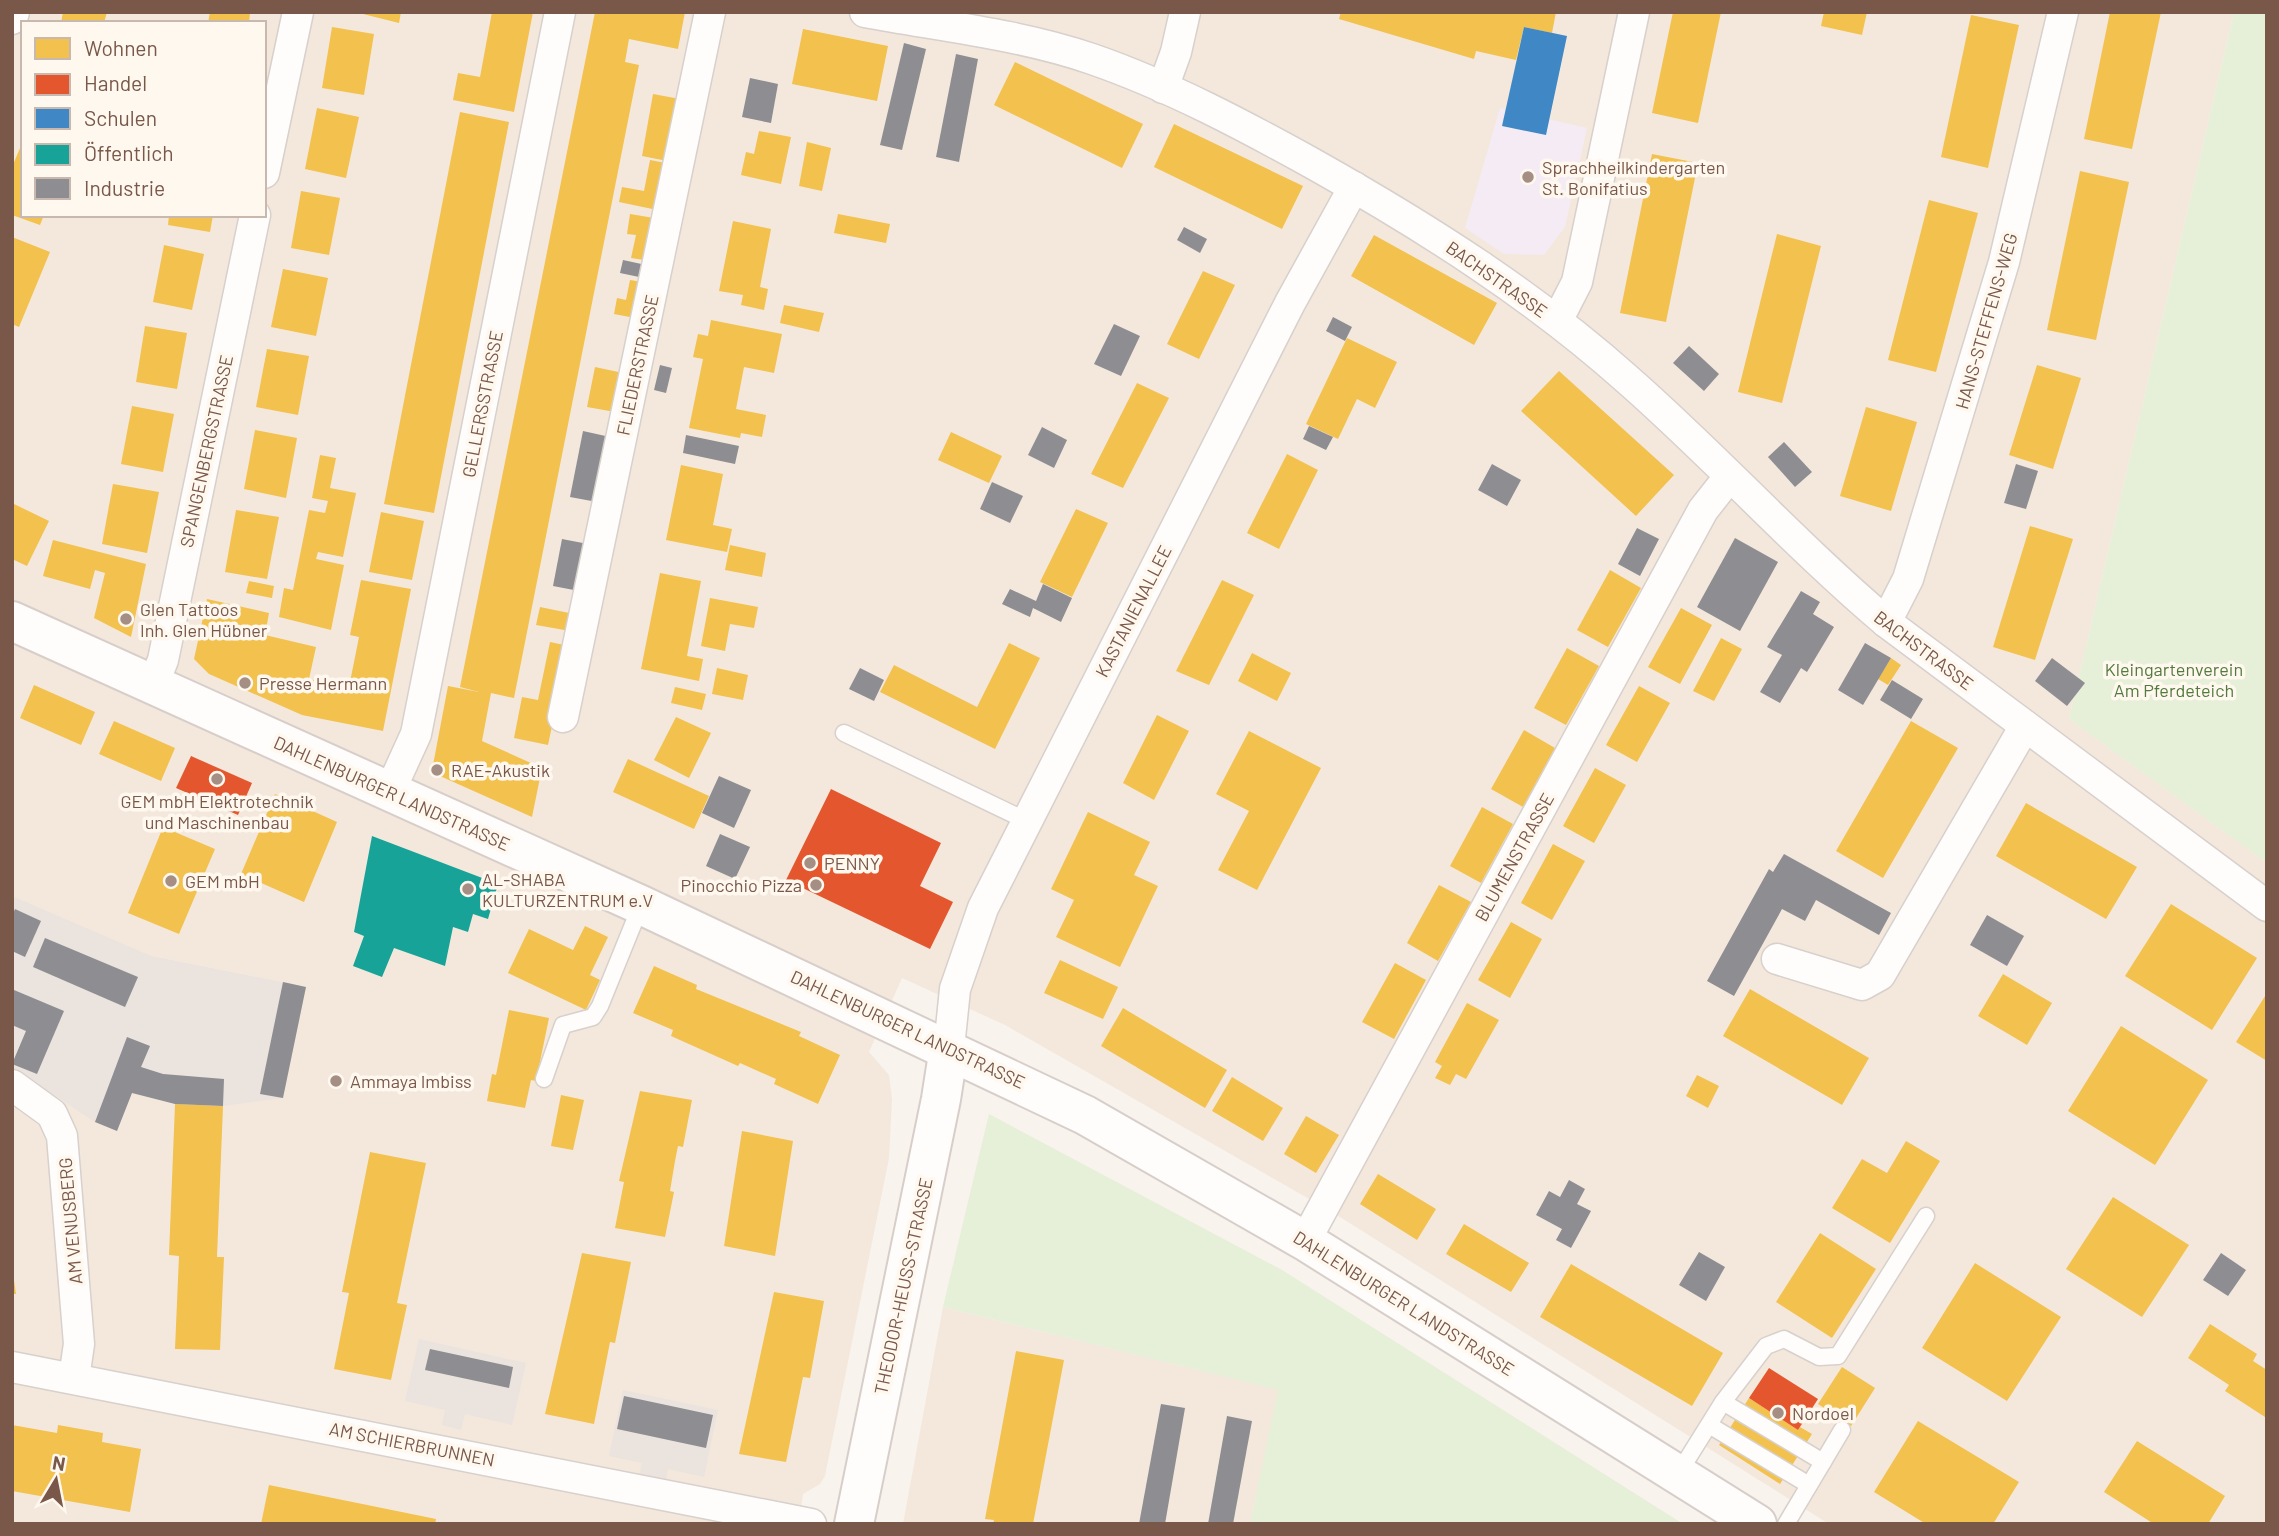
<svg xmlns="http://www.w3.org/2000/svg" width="2279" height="1536" font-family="Barlow,sans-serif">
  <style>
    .residential { fill: #f4e8dd; fill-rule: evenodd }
    .industrial { fill: #ebe3dd }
    .education { fill: #f4ebf4 }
    .green { fill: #e6efd7 }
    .homes { fill: #f2c14e }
    .shops { fill: #e4572e }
    .schools { fill: #3f88c5 }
    .public { fill: #17a398 }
    .industry { fill: #8d8d92 }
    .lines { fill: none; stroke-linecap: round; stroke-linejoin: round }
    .lane-casing { stroke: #d7d0cb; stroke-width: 19 }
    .street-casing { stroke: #d7d0cb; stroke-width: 33 }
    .secondary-casing { stroke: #d8cec9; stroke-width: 42 }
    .lane { stroke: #fefdfc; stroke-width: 16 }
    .street { stroke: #fefdfc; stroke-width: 30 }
    .secondary { stroke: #fefdfc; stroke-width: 38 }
    .poi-dot { fill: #a58e83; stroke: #fff8ef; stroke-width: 2.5 }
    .labels { text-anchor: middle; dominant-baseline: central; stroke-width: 7; stroke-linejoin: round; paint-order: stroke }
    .poi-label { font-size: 18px; fill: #79584a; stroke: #fff8ef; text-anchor: start }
    .street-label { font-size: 18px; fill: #79584a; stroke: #fff8ef }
    .park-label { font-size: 18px; fill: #537a3e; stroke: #fff8ef }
  </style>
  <rect width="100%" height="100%" fill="#f8f3ed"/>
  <g class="residential">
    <path d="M12 12H2234L2069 719 2267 863V1524H1829L1332 1212 1005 1025 902 978 869 1052 889 1075 892 1099 889 1158 825 1476 820 1484 803 1494 798 1524H12ZM23 23H264V215H23Z"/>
    <polygon points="943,1307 1279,1390 1250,1524 903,1524"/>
  </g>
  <g class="industrial">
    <polygon points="12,896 151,956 306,987 283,1098 223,1106 132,1093 117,1131 95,1122 12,1067"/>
    <polygon points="419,1339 526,1363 512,1425 465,1414 461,1430 442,1425 445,1410 405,1401"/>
    <polygon points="623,1390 718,1410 704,1477 668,1469 665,1483 639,1477 642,1463 609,1456"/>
  </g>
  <polygon class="education" points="1500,108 1587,128 1565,227 1544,255 1504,254 1465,228"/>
  <g class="green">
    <polygon points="2234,12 2267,12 2267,863 2069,719"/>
    <polygon points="989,1114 1282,1270 1683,1524 1250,1524 1278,1390 943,1307"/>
  </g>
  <g class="homes">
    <polygon points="63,12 107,12 104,23 61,23"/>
    <polygon points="210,12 248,12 250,13 249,23 208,23"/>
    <polygon points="355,12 401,12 399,23"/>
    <polygon points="492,12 533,12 514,112 453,100 458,73 480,77"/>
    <polygon points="595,12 685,12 678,49 629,39 625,62 639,65 514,698 491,693 482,741 542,768 532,817 440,776 433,765 448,686 479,692 460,687"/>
    <polygon points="1341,12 1484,13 1556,12 1552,33 1524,27 1516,60 1476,51 1474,59 1339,19"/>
    <polygon points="1673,12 1721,12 1698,123 1652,113"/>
    <polygon points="1824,12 1867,12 1862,35 1821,26"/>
    <polygon points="2110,12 2161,12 2132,149 2084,139"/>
    <polygon points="1971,15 2019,25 1988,168 1941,157"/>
    <polygon points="332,27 374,34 364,95 322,88"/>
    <polygon points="803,29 888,46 877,101 792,84"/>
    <polygon points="1015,62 1143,124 1122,168 994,105"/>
    <polygon points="653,94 680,99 667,161 642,156"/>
    <polygon points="317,108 359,117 346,178 305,169"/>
    <polygon points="460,112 509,122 434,513 384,504"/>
    <polygon points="1174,124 1303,186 1282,229 1154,167"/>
    <polygon points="759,131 791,137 781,184 741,175 746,152 754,154"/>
    <polygon points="23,141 23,215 44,215 40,225 12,215 12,167"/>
    <polygon points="807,142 831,148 822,191 799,186"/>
    <polygon points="1652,154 1698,163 1666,322 1620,313"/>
    <polygon points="650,160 671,164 662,211 619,202 622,187 644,191"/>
    <polygon points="2080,171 2129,182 2096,340 2047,330"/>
    <polygon points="301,191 340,198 329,255 291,248"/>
    <polygon points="1929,200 1978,213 1936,372 1888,360"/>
    <polygon points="630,214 654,218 651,261 631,258 636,235 627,234"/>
    <polygon points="838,214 890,224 886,243 834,233"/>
    <polygon points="169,215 213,215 210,232 168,225"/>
    <polygon points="733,221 771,229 760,287 768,289 764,310 741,305 743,295 719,291"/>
    <polygon points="1777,234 1821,246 1782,403 1738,392"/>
    <polygon points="1374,235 1497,303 1474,345 1351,276"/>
    <polygon points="12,237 50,252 19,327 12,324"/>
    <polygon points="164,245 204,254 192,310 153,302"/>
    <polygon points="283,269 328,278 316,336 271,327"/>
    <polygon points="1203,271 1235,285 1199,359 1167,344"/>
    <polygon points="630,280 642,282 635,318 614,314 617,298 626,300"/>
    <polygon points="784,305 824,313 819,332 780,323"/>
    <polygon points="711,320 782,334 774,373 744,367 736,409 766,415 762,437 741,433 740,438 689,428 703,359 693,357 698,334 708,336"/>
    <polygon points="145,326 187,333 177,389 136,382"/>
    <polygon points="1347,338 1397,362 1375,408 1357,399 1338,439 1306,424"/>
    <polygon points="267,349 309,356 298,415 256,407"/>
    <polygon points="2037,365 2081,378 2053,469 2009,455"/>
    <polygon points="595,367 623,373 615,412 587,407"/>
    <polygon points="1559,371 1674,475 1636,516 1521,411"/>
    <polygon points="1137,383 1169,398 1123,488 1091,474"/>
    <polygon points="132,406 174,414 163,472 121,464"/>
    <polygon points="1866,407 1917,422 1891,511 1840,496"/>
    <polygon points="255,430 297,438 286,498 244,489"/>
    <polygon points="951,432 1002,456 989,483 938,460"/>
    <polygon points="1287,454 1318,470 1279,549 1247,533"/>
    <polygon points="320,455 336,458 330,488 356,493 343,557 318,552 316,559 344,565 331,630 279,617 284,588 293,590 309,510 325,513 328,501 312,498"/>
    <polygon points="681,465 723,474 713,525 732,529 727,552 666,540"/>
    <polygon points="113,484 159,492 147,553 102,544"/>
    <polygon points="12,503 49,521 27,566 12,559"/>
    <polygon points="1076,509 1108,523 1072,597 1040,582"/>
    <polygon points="236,510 279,517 267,579 225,572"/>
    <polygon points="381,512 424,521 412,580 369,572"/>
    <polygon points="2030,526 2073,539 2035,660 1993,647"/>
    <polygon points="53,540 146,564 131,637 94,618 105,573 95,570 90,589 43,576"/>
    <polygon points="730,545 766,553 762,577 725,570"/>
    <polygon points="1610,570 1641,588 1608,647 1577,630"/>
    <polygon points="660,573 701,581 687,656 703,659 699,681 641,669"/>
    <polygon points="361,580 411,589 383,731 302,715 209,674 194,659 207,599 269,613 265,635 316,647 309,679 349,687 359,637 350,635"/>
    <polygon points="1222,580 1254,595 1209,685 1176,671"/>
    <polygon points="249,581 274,586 272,598 246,593"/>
    <polygon points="710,598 758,607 754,628 730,624 725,651 701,646"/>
    <polygon points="540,607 574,614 570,631 536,625"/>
    <polygon points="1681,608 1712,625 1680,684 1648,667"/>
    <polygon points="1721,638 1742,649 1714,701 1693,691"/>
    <polygon points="550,642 569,646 548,745 514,738 522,697 538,700"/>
    <polygon points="1009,643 1040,658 995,749 880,692 894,665 977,707"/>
    <polygon points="1567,648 1599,666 1566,725 1534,708"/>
    <polygon points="1252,653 1291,673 1277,701 1238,681"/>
    <polygon points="1891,658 1901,665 1888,685 1878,679"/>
    <polygon points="717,668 748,675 743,700 712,694"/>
    <polygon points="34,685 95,712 81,745 20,718"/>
    <polygon points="1639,686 1670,703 1637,762 1606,745"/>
    <polygon points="675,687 706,694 702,710 671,703"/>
    <polygon points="1157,715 1189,731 1154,800 1123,783"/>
    <polygon points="676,717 711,733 689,778 654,760"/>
    <polygon points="114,721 175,748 161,781 99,754"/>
    <polygon points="1911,721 1958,748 1883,878 1836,851"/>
    <polygon points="1524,730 1555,748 1523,807 1491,789"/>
    <polygon points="1249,731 1321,768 1257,890 1218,870 1249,811 1216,794"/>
    <polygon points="628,759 709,796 694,829 613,792"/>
    <polygon points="1595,768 1626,785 1594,843 1563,826"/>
    <polygon points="275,794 337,822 304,902 241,874"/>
    <polygon points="2026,803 2137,867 2106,919 1996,856"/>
    <polygon points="1482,807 1513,824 1481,883 1450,866"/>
    <polygon points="1088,812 1150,842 1134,875 1158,886 1120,967 1056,937 1074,900 1051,889"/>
    <polygon points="163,827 215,849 179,934 128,913"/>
    <polygon points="1553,844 1585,861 1552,920 1521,903"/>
    <polygon points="1439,885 1471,902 1438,961 1407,943"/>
    <polygon points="2171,904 2257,958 2212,1030 2125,976"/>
    <polygon points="1511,922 1542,939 1510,998 1478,980"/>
    <polygon points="585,926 608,937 590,975 600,980 586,1010 508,973 529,929 573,950"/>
    <polygon points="1060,960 1118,987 1103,1019 1044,993"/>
    <polygon points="1395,963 1426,980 1394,1039 1362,1022"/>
    <polygon points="654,966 697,985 696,989 801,1032 799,1036 840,1055 818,1104 774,1084 776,1079 740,1063 738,1066 671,1036 673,1030 633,1013"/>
    <polygon points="2003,974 2052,1003 2027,1045 1978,1016"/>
    <polygon points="1750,989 1869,1058 1842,1105 1723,1036"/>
    <polygon points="2267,993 2267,1061 2236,1042"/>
    <polygon points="1467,1003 1499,1020 1466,1079 1456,1074 1450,1085 1435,1078 1442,1066 1435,1062"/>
    <polygon points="1123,1008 1227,1070 1205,1108 1101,1046"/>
    <polygon points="509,1010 549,1018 536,1081 531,1080 525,1108 487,1101 492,1074 496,1075"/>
    <polygon points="2121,1026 2208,1080 2155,1165 2068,1111"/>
    <polygon points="1697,1075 1719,1086 1708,1108 1686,1096"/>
    <polygon points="1232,1077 1283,1108 1263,1141 1212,1111"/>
    <polygon points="640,1091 692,1100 683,1147 678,1146 675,1161 670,1191 674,1192 665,1237 615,1228 624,1182 619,1181"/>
    <polygon points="561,1095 584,1100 573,1150 551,1146"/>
    <polygon points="175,1104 223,1106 217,1257 224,1257 220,1350 175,1349 179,1256 169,1255"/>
    <polygon points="1306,1116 1339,1135 1316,1173 1284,1154"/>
    <polygon points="742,1131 793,1141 775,1256 724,1246"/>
    <polygon points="1906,1141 1940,1161 1890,1243 1832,1208 1862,1159 1887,1173"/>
    <polygon points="370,1152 426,1163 397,1303 407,1305 391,1380 334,1369 349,1293 342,1292"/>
    <polygon points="1378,1174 1436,1209 1417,1240 1360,1204"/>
    <polygon points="2113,1197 2189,1245 2142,1317 2066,1269"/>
    <polygon points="1464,1224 1529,1263 1511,1292 1446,1254"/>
    <polygon points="1820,1233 1876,1269 1832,1338 1776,1302"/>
    <polygon points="582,1253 631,1262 615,1343 610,1342 594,1424 545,1414"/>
    <polygon points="1975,1263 2061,1317 2007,1401 1922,1348"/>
    <polygon points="1571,1264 1723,1353 1692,1406 1540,1317"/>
    <polygon points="12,1266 16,1294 12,1294"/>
    <polygon points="774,1292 824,1301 810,1378 803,1377 786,1462 739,1454"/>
    <polygon points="2210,1324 2257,1354 2253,1361 2267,1370 2265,1417 2225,1391 2229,1385 2188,1358"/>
    <polygon points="1016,1351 1064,1360 1033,1524 993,1524 994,1520 985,1519"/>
    <polygon points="1842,1367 1875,1388 1851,1426 1818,1404"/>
    <polygon points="1749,1398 1798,1430 1800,1427 1812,1434 1780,1484 1719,1445"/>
    <polygon points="1918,1421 2019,1482 1993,1524 1926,1524 1874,1492"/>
    <polygon points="12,1425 57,1433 58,1425 103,1433 102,1442 141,1449 130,1512 12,1491"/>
    <polygon points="2137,1441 2225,1496 2208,1524 2154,1524 2104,1492"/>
    <polygon points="269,1485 436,1519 435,1524 261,1524"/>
  </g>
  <g class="shops">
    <polygon points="191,756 252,783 238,815 176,788"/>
    <polygon points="831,789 941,843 920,886 953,902 930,949 786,880"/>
    <polygon points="1769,1368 1818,1399 1798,1430 1749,1398"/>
  </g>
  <polygon class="schools" points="1524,27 1567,36 1546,135 1502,126"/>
  <polygon class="public" points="372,836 498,884 488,919 473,914 468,932 453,927 445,966 394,948 382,977 353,966 364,936 354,932"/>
  <g class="industry">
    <polygon points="904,43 926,49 902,150 880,145"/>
    <polygon points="956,54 978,59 959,162 936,157"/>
    <polygon points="750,78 778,84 771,123 742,117"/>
    <polygon points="1184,227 1207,239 1200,253 1177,240"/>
    <polygon points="623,260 646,265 644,278 620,273"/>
    <polygon points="1333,317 1352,327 1345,341 1326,331"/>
    <polygon points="1114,324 1140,336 1121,376 1094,364"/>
    <polygon points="1689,346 1719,374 1704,391 1673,363"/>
    <polygon points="660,365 672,368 666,393 654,390"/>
    <polygon points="1309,426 1333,437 1326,450 1303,439"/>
    <polygon points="1042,427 1067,440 1054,468 1028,455"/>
    <polygon points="583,431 610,437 597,502 570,497"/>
    <polygon points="686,435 739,446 735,464 683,453"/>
    <polygon points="1784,442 1812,472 1795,487 1768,457"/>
    <polygon points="1492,464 1521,480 1507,506 1478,490"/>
    <polygon points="2016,464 2038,471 2026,509 2004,503"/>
    <polygon points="992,482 1023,496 1010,523 980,509"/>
    <polygon points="1637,528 1659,539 1640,576 1618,564"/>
    <polygon points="1735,538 1778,562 1740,631 1697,607"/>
    <polygon points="562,539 588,544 579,591 553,586"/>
    <polygon points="1043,584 1072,598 1061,622 1033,608 1030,617 1002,604 1010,589 1036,601"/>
    <polygon points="1801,591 1820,602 1813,614 1834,627 1807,672 1801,668 1780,703 1760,692 1782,655 1767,647"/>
    <polygon points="1865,643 1891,658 1863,705 1838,690"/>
    <polygon points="2052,658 2085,683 2067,706 2035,681"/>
    <polygon points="860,668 884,680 874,701 849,689"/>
    <polygon points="1892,680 1923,699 1911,719 1880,700"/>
    <polygon points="719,776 751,790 734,828 702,813"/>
    <polygon points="720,834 750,847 735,879 706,866"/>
    <polygon points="1784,854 1891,913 1879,935 1816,900 1805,921 1782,909 1734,996 1707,981 1769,869 1773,872"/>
    <polygon points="15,909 41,921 25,957 12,951 12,916"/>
    <polygon points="1987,915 2024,936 2007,966 1970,945"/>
    <polygon points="45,938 138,977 125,1007 33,967"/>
    <polygon points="283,982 306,987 283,1098 260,1094"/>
    <polygon points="14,990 64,1011 37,1074 12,1064 26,1031 12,1025"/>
    <polygon points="127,1037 150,1046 141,1067 163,1074 224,1079 223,1106 175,1104 132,1093 117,1131 95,1122"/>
    <polygon points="1569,1180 1585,1189 1577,1204 1591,1211 1571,1248 1556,1240 1562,1229 1536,1215 1549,1191 1560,1197"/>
    <polygon points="1699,1252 1725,1267 1706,1301 1679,1285"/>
    <polygon points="2221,1253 2246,1270 2228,1296 2203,1280"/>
    <polygon points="430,1349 513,1367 509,1388 425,1370"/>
    <polygon points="624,1396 713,1415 706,1448 617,1429"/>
    <polygon points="1161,1404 1185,1408 1165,1524 1139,1524"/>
    <polygon points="1227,1416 1252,1421 1233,1524 1208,1524"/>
  </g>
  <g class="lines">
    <g class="lane-casing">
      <g id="lane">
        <polyline points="844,733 1027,821"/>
        <polyline points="544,1079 563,1025 593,1017 600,1006 641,905"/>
        <polyline points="1723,1402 1766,1346 1784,1339 1819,1357 1838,1356 1926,1216"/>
        <polyline points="1709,1425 1809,1485"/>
        <polyline points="1823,1462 1842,1430"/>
        <polyline points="1678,1474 1723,1402 1823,1462 1786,1524"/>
      </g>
    </g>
    <g class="street-casing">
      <g id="street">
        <path d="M865 12C940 26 1019 34 1092 59 1170 86 1245 126 1317 166 1427 228 1534 296 1628 380 1717 458 1796 546 1886 622L2267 906"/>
        <polyline points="12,19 14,12"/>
        <polyline points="1163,88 1176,52 1185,12"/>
        <polyline points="264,173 298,12"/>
        <polyline points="1557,321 1577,282 1634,12"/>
        <polyline points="1886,622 1908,579 2004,262 2063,12"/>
        <polyline points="153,685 163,660 255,215"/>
        <polyline points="563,717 710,12"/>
        <polyline points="390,791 416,734 560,12"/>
        <polyline points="1777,959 1862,985 1880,975 2025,726"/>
        <polyline points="949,1048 955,989 983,908 1290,303 1354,187"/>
        <polyline points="12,1085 52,1114 62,1136 79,1344 74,1378"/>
        <polyline points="1305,1241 1703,510 1729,477"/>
        <polyline points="12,1367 811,1524"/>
      </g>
    </g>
    <g class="secondary-casing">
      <g id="secondary">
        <polyline points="12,621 641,905 1085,1115 1305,1241 1757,1524"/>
        <polyline points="854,1524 941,1099 949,1048"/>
      </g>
    </g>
    <use href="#lane" class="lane"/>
    <use href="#street" class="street"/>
    <use href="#secondary" class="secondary"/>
  </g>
  <g class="poi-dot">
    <circle cx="1528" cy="177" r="7"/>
    <circle cx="126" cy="619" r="7"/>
    <circle cx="245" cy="683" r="7"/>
    <circle cx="437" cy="770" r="7"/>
    <circle cx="217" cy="779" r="7"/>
    <circle cx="810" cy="863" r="7"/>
    <circle cx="171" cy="881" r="7"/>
    <circle cx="816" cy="885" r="7"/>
    <circle cx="468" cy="889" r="7"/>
    <circle cx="336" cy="1081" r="7"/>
    <circle cx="1778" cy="1413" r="7"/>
  </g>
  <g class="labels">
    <g class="poi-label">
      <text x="1542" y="167">Sprachheilkindergarten<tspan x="1542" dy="21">St. Bonifatius</tspan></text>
      <text x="140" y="609">Glen Tattoos<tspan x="140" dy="21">Inh. Glen Hübner</tspan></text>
      <text x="259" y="683">Presse Hermann</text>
      <text x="451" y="770">RAE-Akustik</text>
      <text x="217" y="801" text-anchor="middle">GEM mbH Elektrotechnik<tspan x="217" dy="21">und Maschinenbau</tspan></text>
      <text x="824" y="863">PENNY</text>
      <text x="482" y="879">AL-SHABA<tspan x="482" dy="21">KULTURZENTRUM e.V</tspan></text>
      <text x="185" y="881">GEM mbH</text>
      <text x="802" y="885" text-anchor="end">Pinocchio Pizza</text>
      <text x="350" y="1081">Ammaya Imbiss</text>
      <text x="1792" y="1413">Nordoel</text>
    </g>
    <g class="street-label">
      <text transform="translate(1497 279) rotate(35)">BACHSTRASSE</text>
      <text transform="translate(1986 321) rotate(-74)">HANS-STEFFENS-WEG</text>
      <text transform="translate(637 365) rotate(-78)">FLIEDERSTRASSE</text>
      <text transform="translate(482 404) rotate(-79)">GELLERSSTRASSE</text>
      <text transform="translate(206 451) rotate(-78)">SPANGENBERGSTRASSE</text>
      <text transform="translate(1133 611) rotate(-63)">KASTANIENALLEE</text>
      <text transform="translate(1924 650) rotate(37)">BACHSTRASSE</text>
      <text transform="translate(392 793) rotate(24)">DAHLENBURGER LANDSTRASSE</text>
      <text transform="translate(1514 857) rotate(-61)">BLUMENSTRASSE</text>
      <text transform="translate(908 1029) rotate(25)">DAHLENBURGER LANDSTRASSE</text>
      <text transform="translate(70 1221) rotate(-95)">AM VENUSBERG</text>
      <text transform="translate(903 1286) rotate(-78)">THEODOR-HEUSS-STRASSE</text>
      <text transform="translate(1404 1303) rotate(32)">DAHLENBURGER LANDSTRASSE</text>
      <text transform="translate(412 1444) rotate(11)">AM SCHIERBRUNNEN</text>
    </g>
    <g class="park-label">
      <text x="2174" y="669">Kleingartenverein<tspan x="2174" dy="21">Am Pferdeteich</tspan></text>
    </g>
  </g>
  <rect width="2279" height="1536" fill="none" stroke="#79584a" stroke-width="28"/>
  <rect x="21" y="21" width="245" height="196" fill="#fff8ef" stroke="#c9b8ad" stroke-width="2"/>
  <rect x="35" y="38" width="35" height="21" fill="#f2c14e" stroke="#c9b8ad" stroke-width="2"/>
  <text x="84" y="56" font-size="21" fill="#79584a">Wohnen</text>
  <rect x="35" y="74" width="35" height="21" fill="#e4572e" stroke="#c9b8ad" stroke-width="2"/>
  <text x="84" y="91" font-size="21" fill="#79584a">Handel</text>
  <rect x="35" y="108" width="35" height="21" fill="#3f88c5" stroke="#c9b8ad" stroke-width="2"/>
  <text x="84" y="126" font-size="21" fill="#79584a">Schulen</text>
  <rect x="35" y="144" width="35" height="21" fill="#17a398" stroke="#c9b8ad" stroke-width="2"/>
  <text x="84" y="161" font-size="21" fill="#79584a">Öffentlich</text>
  <rect x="35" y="178" width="35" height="21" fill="#8d8d92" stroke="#c9b8ad" stroke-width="2"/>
  <text x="84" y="196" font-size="21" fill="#79584a">Industrie</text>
  <g transform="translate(56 1480) rotate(10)" stroke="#fff8ef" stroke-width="5" paint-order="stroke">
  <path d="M0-5L12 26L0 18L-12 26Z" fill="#79584a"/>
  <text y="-10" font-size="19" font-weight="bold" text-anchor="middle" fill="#79584a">N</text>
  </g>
</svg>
